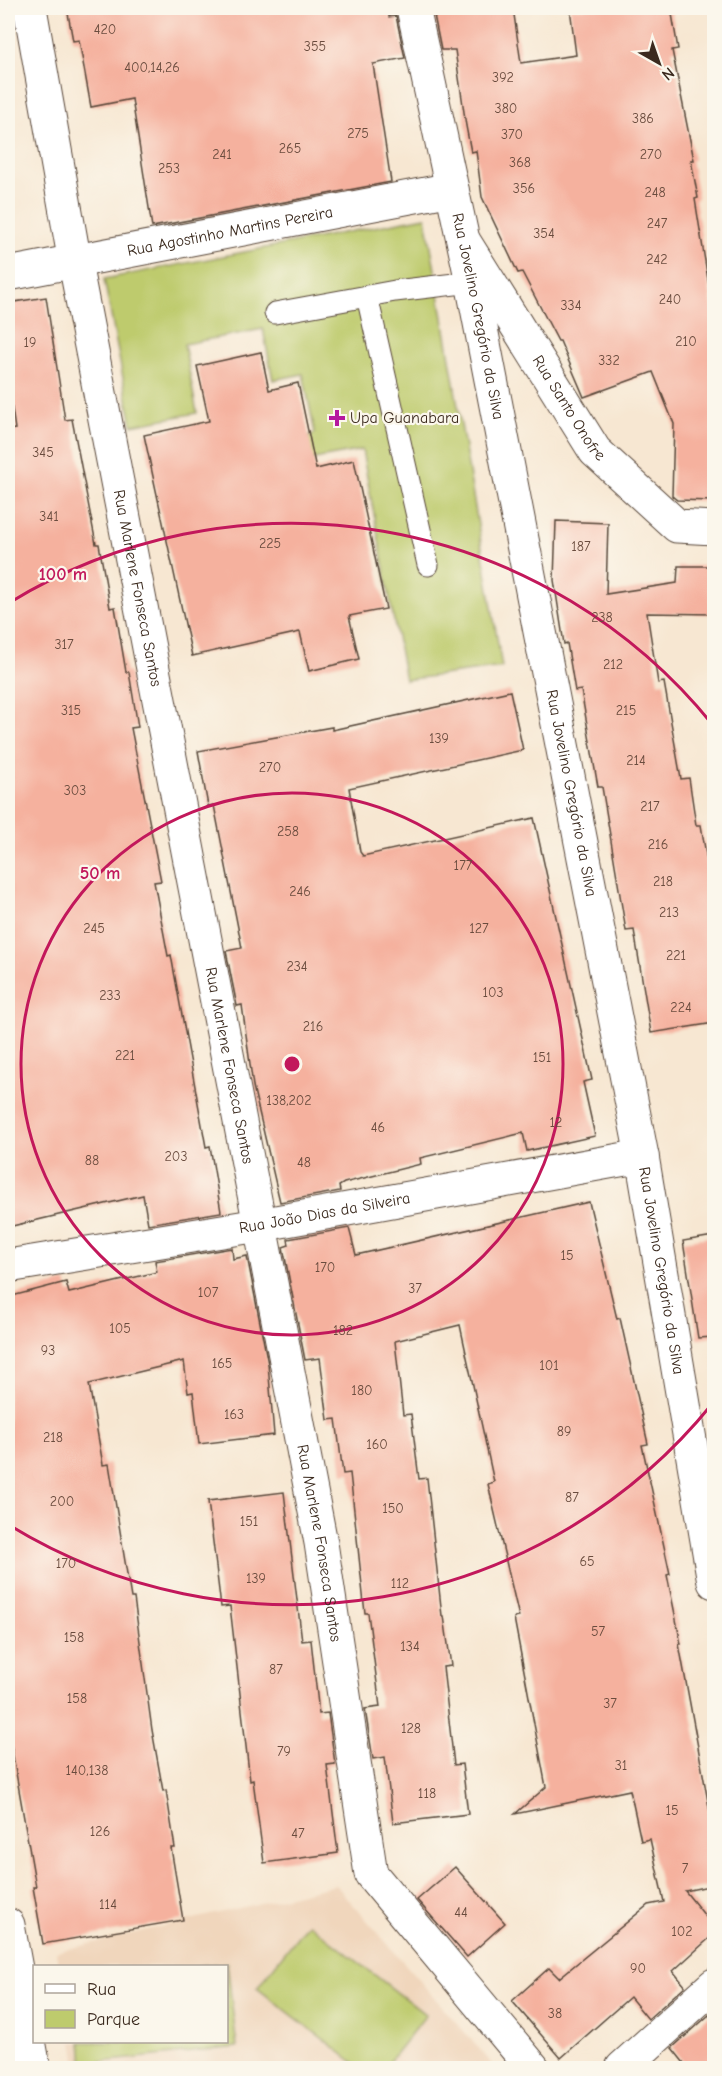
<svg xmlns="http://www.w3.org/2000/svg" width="722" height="2076" font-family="'Comic Neue',sans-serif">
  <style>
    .built { fill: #f0d6bc }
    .green { fill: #becb6d; stroke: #7c7a46; stroke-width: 1.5 }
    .building { fill: #f5b19e }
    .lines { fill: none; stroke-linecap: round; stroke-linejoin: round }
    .service-casing { stroke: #574639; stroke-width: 23 }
    .minor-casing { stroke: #574639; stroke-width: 35 }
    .tertiary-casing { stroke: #574639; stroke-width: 35 }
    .service { stroke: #fff; stroke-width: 21 }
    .minor { stroke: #fff; stroke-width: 33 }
    .tertiary { stroke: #fff; stroke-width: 33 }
    .ring { fill: none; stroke: #c2185b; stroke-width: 3 }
    .poi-dot { fill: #b5179e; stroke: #fbf7ec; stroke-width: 2 }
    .labels { text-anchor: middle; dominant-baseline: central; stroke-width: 4.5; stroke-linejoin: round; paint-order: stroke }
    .number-label { font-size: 14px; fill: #6a4c3e }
    .street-label { font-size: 16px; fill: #3b2a1e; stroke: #fbf7ec }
    .poi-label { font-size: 16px; fill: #3b2a1e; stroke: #fbf7ec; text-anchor: start }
    .centre { fill: #c2185b; stroke: #fbf7ec; stroke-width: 3 }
    .ring-label { font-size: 18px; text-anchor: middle; font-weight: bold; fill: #c2185b; stroke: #fbf7ec; stroke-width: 4.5; stroke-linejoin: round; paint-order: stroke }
  </style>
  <rect width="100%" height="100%" fill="#fbf7ec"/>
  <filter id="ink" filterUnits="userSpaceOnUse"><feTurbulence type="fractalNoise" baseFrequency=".0167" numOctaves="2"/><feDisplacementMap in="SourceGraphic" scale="12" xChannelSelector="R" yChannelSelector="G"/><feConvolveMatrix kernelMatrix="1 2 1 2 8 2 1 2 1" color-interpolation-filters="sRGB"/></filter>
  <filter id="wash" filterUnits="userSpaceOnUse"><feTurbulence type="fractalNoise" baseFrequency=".008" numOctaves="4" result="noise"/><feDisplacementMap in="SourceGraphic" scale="24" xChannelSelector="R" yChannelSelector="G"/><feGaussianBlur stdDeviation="1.35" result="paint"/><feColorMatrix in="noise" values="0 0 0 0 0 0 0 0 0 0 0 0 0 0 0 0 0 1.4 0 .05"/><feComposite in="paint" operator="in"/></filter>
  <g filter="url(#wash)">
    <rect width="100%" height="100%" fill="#f7e7d2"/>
    <polygon class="built" points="336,1885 496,2068 78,2068 73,2042 226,2042 226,1966 59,1966 56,1952"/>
    <g class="green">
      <polygon points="426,217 502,667 405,680 362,450 288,464 286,454 315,433 303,374 273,380 263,329 184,344 197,413 132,425 104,279"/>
      <polygon points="308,1923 426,2015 384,2068 361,2068 257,1988"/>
      <polygon points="227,1963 237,2047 83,2064 81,2042 226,2042 226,1966 198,1966"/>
    </g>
    <g id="blocks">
      <g class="building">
        <polygon points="67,8 388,8 389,17 396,16 405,58 373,64 391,182 152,227 132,99 91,107 79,40 73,41"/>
        <polygon points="452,8 513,8 521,63 576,55 570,8 671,8 678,49 672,50 694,160 691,160 698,198 695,199 714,317 714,501 677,500 672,496 674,424 653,372 584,397 560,341 558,341 522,272 518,273 482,197 476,151 471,152 466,126 455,50 441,50 433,10"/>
        <polygon points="46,297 65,420 72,419 96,544 99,544 110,608 115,607 126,672 129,672 138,727 131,728 161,881 154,882 168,956 171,955 206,1147 210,1146 221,1212 148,1224 143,1195 8,1227 8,430 15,429 8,380 8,303"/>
        <polygon points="261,352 269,390 298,383 316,469 354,460 386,609 349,616 359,659 309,671 300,632 192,656 144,435 209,421 197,366"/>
        <polygon points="556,521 608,523 606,594 677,583 678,566 714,566 714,614 647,613 658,683 664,682 681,779 689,778 696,825 701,825 714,903 714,1023 651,1033 634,930 626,931 602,787 598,787 581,690 575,691 567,643 564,644 554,580"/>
        <polygon points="510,691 523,750 349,788 360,852 363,856 534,818 592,1080 583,1082 595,1136 527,1151 523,1133 420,1158 421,1164 344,1183 339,1186 340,1191 280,1202 253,1086 242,1005 237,1006 226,951 242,948 214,805 208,806 198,751 332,727 332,730"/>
        <polygon points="589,1202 617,1319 620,1318 648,1444 642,1445 670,1574 667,1575 681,1644 679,1644 714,1834 714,1885 685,1891 714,1927 714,1934 673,1971 685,1986 648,2019 630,1997 561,2058 512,2001 549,1968 559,1978 648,1905 664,1902 650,1839 641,1841 630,1790 515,1814 546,1787 514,1618 519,1617 488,1484 494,1482 460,1325 395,1341 403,1415 411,1414 419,1479 427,1478 442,1616 444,1616 451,1666 443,1667 454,1765 462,1764 468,1814 393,1823 385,1757 373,1759 365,1709 380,1707 368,1613 365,1613 350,1473 343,1474 336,1419 328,1420 320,1358 305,1360 283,1247 289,1245 288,1239 349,1228 356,1255"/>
        <polygon points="714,1236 714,1337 698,1338 683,1241"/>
        <polygon points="232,1248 233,1259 247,1256 268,1364 274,1435 199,1444 193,1392 188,1393 184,1361 89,1384 103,1465 109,1464 131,1598 134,1598 152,1730 163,1791 166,1790 175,1848 171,1848 183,1920 43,1944 33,1887 36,1887 8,1727 8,1297 66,1282 69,1293 157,1272 155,1261"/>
        <polygon points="284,1492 302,1641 311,1640 319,1714 328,1713 335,1764 327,1765 338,1853 264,1863 253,1780 250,1781 230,1606 221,1607 208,1501"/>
        <polygon points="455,1867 505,1923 467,1957 417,1900"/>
        <polygon points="709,2015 714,2022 714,2068 688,2068 672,2048"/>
      </g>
    </g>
  </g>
  <g filter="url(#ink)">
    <use href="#blocks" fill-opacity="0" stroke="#574639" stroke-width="1.5"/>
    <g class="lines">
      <g class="service-casing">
        <g id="service">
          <polyline points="367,296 428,565"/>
          <polyline points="275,313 395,291 472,282"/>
        </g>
      </g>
      <g class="minor-casing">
        <g id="minor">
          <path id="s1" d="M30 8 75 263 321 1543 371 1874 533 2068"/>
          <path id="s2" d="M465 243 595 451 677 526 714 528"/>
          <path id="s3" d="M8 274 452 189"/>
          <path id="s4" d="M8 1266 259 1225 642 1156"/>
          <polyline points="8,1925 34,2068"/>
          <polyline points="622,2068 714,1985"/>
        </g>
      </g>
      <g class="tertiary-casing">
        <g id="tertiary">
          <path id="s5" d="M413 8 472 282 642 1156 714 1582"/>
        </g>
      </g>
      <use href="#service" class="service"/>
      <use href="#minor" class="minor"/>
      <use href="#tertiary" class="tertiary"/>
    </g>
  </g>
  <g class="ring">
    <circle cx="292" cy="1064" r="271"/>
    <path d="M712 1404A541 541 0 0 1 9 1525M9 603A541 541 0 0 1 712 724"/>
  </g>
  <path class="poi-dot" d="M334 409h6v6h6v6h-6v6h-6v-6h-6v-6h6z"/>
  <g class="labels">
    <g class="number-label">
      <text x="105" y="29">420</text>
      <text x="315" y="46">355</text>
      <text x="152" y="67">400,14,26</text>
      <text x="503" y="77">392</text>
      <text x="506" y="108">380</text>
      <text x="643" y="118">386</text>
      <text x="358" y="133">275</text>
      <text x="512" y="134">370</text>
      <text x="290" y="148">265</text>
      <text x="222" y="154">241</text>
      <text x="651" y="154">270</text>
      <text x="520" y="162">368</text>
      <text x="169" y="168">253</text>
      <text x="524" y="188">356</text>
      <text x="655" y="192">248</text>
      <text x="657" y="223">247</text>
      <text x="544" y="233">354</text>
      <text x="657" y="259">242</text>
      <text x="670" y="299">240</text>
      <text x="571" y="305">334</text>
      <text x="686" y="341">210</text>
      <text x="30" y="342">19</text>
      <text x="609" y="360">332</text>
      <text x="43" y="452">345</text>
      <text x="49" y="516">341</text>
      <text x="270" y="543">225</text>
      <text x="581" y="546">187</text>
      <text x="602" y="617">238</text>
      <text x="64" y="644">317</text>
      <text x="613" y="664">212</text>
      <text x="71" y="710">315</text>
      <text x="626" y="710">215</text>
      <text x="439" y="738">139</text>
      <text x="636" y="760">214</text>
      <text x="270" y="767">270</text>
      <text x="75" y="790">303</text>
      <text x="650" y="806">217</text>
      <text x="288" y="831">258</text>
      <text x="658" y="844">216</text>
      <text x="463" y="865">177</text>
      <text x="663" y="881">218</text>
      <text x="300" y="891">246</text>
      <text x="669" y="912">213</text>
      <text x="94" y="928">245</text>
      <text x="479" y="928">127</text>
      <text x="676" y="955">221</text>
      <text x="297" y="966">234</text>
      <text x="493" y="992">103</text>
      <text x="110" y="995">233</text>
      <text x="681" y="1007">224</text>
      <text x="313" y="1026">216</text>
      <text x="125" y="1055">221</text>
      <text x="542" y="1057">151</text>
      <text x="289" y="1100">138,202</text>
      <text x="556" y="1122">12</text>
      <text x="378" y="1127">46</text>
      <text x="176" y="1156">203</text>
      <text x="92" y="1160">88</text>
      <text x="304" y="1162">48</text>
      <text x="567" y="1255">15</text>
      <text x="325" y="1267">170</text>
      <text x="415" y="1288">37</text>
      <text x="208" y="1292">107</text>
      <text x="120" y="1328">105</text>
      <text x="343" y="1330">182</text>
      <text x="48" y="1350">93</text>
      <text x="222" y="1363">165</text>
      <text x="549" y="1365">101</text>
      <text x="362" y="1390">180</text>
      <text x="234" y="1414">163</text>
      <text x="564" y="1431">89</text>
      <text x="53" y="1437">218</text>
      <text x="377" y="1444">160</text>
      <text x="572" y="1497">87</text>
      <text x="62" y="1501">200</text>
      <text x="393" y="1508">150</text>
      <text x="249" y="1521">151</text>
      <text x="587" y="1561">65</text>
      <text x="66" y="1563">170</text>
      <text x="256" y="1578">139</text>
      <text x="400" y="1583">112</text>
      <text x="598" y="1631">57</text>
      <text x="74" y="1637">158</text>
      <text x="410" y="1646">134</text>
      <text x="276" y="1669">87</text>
      <text x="77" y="1698">158</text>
      <text x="610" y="1703">37</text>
      <text x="411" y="1728">128</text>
      <text x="284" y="1751">79</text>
      <text x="621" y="1765">31</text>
      <text x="87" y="1770">140,138</text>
      <text x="427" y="1793">118</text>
      <text x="672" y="1810">15</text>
      <text x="100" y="1831">126</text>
      <text x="298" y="1833">47</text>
      <text x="685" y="1868">7</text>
      <text x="108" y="1904">114</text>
      <text x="461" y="1912">44</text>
      <text x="682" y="1931">102</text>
      <text x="638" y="1968">90</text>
      <text x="555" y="2013">38</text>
    </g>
    <g class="street-label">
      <text stroke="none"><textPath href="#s3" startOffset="226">Rua Agostinho Martins Pereira</textPath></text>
      <text stroke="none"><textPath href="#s5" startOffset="315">Rua Jovelino Gregório da Silva</textPath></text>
      <text stroke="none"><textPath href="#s2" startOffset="195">Rua Santo Onofre</textPath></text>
      <text stroke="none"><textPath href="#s1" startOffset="590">Rua Marlene Fonseca Santos</textPath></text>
      <text stroke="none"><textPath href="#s5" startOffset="801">Rua Jovelino Gregório da Silva</textPath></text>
      <text stroke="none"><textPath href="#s1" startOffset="1076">Rua Marlene Fonseca Santos</textPath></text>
      <text stroke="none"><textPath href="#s4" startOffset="321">Rua João Dias da Silveira</textPath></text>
      <text stroke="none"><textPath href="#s5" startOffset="1287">Rua Jovelino Gregório da Silva</textPath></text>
      <text stroke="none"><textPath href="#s1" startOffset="1562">Rua Marlene Fonseca Santos</textPath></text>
    </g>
    <g class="poi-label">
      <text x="350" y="418">Upa Guanabara</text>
    </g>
  </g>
  <circle cx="292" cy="1064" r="9" class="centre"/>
  <g class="ring-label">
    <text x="63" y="580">100 m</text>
    <text x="100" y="879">50 m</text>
  </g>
  <rect width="722" height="2076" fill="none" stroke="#fbf7ec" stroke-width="30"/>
  <rect x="33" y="1965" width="195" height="78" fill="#fbf7ec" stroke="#aea59a" stroke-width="1.5"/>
  <rect x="45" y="1984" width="30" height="9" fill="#ffffff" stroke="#aea59a" stroke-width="1.5"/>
  <text x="87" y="1995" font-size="18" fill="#3b2a1e">Rua</text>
  <rect x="45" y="2010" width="30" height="18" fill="#becb6d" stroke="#aea59a" stroke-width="1.5"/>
  <text x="87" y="2025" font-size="18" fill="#3b2a1e">Parque</text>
  <g transform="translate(659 63) rotate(140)" stroke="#fbf7ec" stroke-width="4.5" paint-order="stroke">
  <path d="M0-4.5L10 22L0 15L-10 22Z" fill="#3b2a1e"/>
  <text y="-9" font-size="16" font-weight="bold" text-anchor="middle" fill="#3b2a1e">N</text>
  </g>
</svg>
